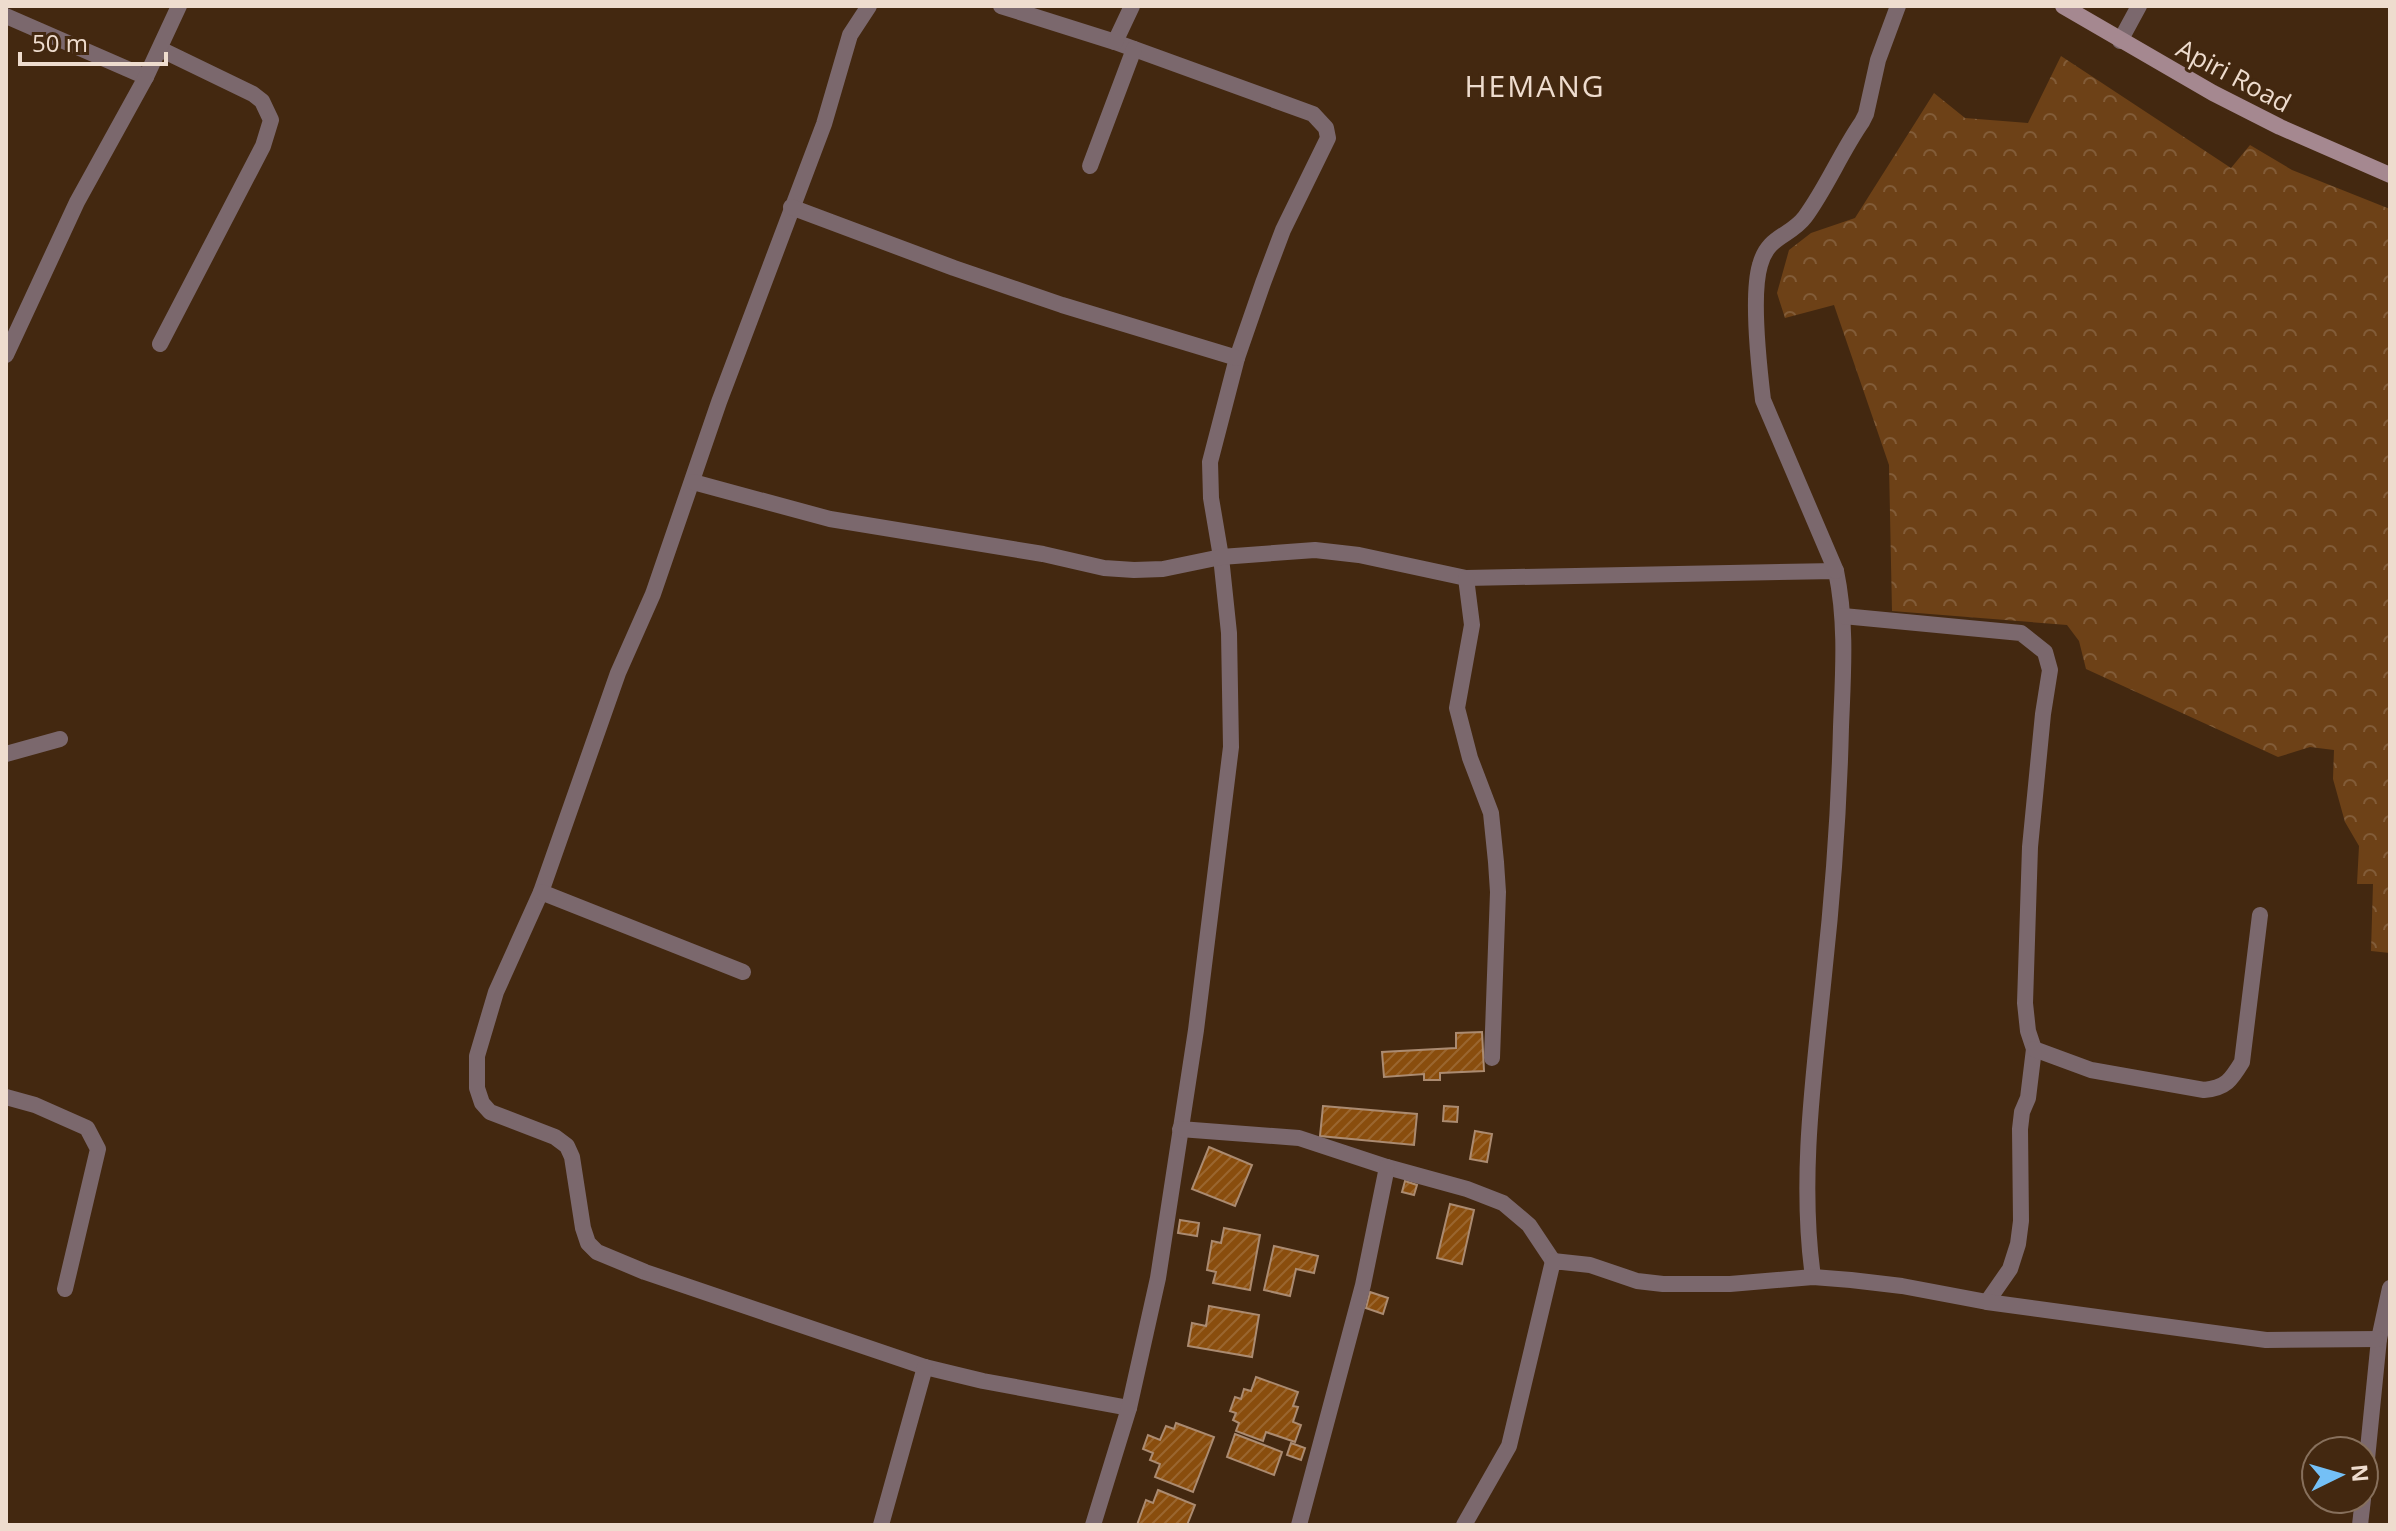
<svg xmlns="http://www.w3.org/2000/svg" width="2396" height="1531" font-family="'Open Sans',sans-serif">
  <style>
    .forest { fill: url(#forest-crowns) }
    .building { fill: url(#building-hatch); stroke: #ab8b71; stroke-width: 2 }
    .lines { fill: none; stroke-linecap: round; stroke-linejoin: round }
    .street { stroke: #7b686d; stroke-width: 16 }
    .secondary { stroke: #a58890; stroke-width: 16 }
    .labels { text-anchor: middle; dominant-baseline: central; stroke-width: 6; stroke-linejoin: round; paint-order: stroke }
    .street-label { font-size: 26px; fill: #eedcce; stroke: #432810 }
    .quarter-label { font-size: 30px; letter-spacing: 2px; fill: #eedcce; stroke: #432810 }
  </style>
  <defs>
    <pattern id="forest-crowns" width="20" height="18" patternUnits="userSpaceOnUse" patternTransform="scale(2)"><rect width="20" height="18" fill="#6d4117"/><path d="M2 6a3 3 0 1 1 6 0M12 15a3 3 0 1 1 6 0" fill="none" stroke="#825c38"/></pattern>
    <pattern id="building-hatch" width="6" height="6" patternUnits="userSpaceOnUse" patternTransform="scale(2)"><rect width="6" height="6" fill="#894d0d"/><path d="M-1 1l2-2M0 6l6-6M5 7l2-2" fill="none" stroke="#9a662f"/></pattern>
  </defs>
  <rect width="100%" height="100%" fill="#432810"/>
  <polygon class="forest" points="2061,56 2231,168 2250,145 2292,170 2390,209 2390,953 2371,951 2373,884 2357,884 2359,846 2345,822 2333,779 2334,750 2310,747 2278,757 2086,669 2079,641 2067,625 1892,611 1889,465 1834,305 1785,318 1777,293 1789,250 1811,233 1855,218 1934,93 1965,118 2028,123"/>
  <g class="building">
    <polygon points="1482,1032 1484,1071 1440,1073 1440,1080 1424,1080 1424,1074 1384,1077 1382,1052 1456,1048 1456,1033"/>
    <polygon points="1323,1106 1417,1114 1414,1145 1320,1136"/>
    <polygon points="1444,1106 1458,1107 1457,1122 1443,1121"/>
    <polygon points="1475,1131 1492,1134 1487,1162 1470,1159"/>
    <polygon points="1209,1147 1252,1165 1235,1206 1192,1189"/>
    <polygon points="1405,1181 1417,1185 1414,1195 1402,1192"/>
    <polygon points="1450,1204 1474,1210 1462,1264 1437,1258"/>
    <polygon points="1180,1220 1199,1223 1197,1236 1178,1233"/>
    <polygon points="1224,1228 1260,1235 1250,1290 1213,1283 1216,1272 1207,1270 1212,1241 1221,1243"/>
    <polygon points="1274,1246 1318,1256 1314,1273 1296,1269 1290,1296 1264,1290"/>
    <polygon points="1370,1292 1388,1298 1383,1314 1366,1308"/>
    <polygon points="1209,1306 1259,1315 1252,1357 1188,1346 1192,1323 1206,1326"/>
    <polygon points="1256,1377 1298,1392 1293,1406 1298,1407 1293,1422 1301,1425 1295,1442 1266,1432 1263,1441 1236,1431 1239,1423 1233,1420 1236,1413 1230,1411 1235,1397 1241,1399 1244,1389 1251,1391"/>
    <polygon points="1176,1423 1214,1437 1193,1492 1155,1477 1160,1464 1150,1460 1153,1453 1143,1449 1148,1435 1160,1440 1166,1426 1174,1429"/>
    <polygon points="1235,1434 1282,1452 1274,1475 1227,1457"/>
    <polygon points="1291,1443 1305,1448 1301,1460 1287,1455"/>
    <polygon points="1158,1490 1195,1505 1187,1525 1137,1525 1146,1500 1153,1503"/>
  </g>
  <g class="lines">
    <g class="street">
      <polyline points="869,6 850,35 824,124 719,402 653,594 618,673 541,892 496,992 477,1056 477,1088 482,1103 490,1112 555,1137 567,1146 572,1157 583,1228 588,1243 597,1252 645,1272 925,1367 983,1381 1129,1408"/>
      <polyline points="1001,6 1115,42 1313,114 1326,128 1328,138 1283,230 1263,283 1237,358 1210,462 1211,498 1221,557 1229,633 1231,747 1196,1030 1158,1278 1129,1408 1093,1525"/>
      <polyline points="6,16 146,77"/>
      <polyline points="2120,41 2139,6"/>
      <polyline points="1115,42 1132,6"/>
      <polyline points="160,49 253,94 262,101 271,120 263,146 160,344"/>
      <polyline points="1090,166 1134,49"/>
      <polyline points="791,207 954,268 1062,305 1237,358"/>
      <polyline points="6,355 77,202 146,77 179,6"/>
      <path d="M693 482 830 519 1043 554 1104 568 1134 570 1163 569 1221 557 1315 550 1359 555 1466 578 1836 571C1847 623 1843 675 1841 727 1839 810 1833 893 1824 975 1814 1074 1799 1178 1813 1277"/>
      <path d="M1836 571 1763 400C1759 367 1751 295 1760 265 1768 235 1790 237 1805 217 1827 187 1841 152 1862 122L1866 114 1878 60 1898 6"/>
      <polyline points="1466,578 1472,625 1457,708 1470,758 1491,813 1496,862 1498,892 1492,1058"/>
      <polyline points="1843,616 2021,633 2045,652 2050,670 2043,714 2030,847 2025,1003 2028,1031 2034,1049 2028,1098 2022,1112 2020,1129 2021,1221 2018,1244 2010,1269 1987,1302"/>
      <polyline points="6,754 60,739"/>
      <polyline points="541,892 743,972"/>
      <path d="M2034 1049 2091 1070 2204 1090C2226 1088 2231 1080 2242 1062L2260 915"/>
      <polyline points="6,1097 35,1105 87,1128 98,1149 65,1289"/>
      <polyline points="1180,1129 1299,1138 1387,1167 1467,1189 1503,1203 1529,1225 1553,1261"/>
      <polyline points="2364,1489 2379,1339 2390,1288"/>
      <polyline points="881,1525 925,1367"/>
      <polyline points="1299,1525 1363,1285 1387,1167"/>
      <polyline points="1464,1525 1509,1446 1553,1261 1590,1265 1637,1281 1663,1284 1730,1284 1813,1277 1851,1280 1902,1286 1987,1302 2266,1340 2379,1339"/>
      <polyline points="2360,1525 2363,1499"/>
    </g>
    <polyline class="secondary" points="2063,6 2213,93 2280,127 2390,175"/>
  </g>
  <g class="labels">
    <g class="street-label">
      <text transform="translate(2234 75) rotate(28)">Apiri Road</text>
    </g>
    <g class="quarter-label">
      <text x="1535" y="85">HEMANG</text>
    </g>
  </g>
  <rect width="2396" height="1531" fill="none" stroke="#eedcce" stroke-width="16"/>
  <g transform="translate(2340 1475) rotate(85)"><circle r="38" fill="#432810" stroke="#87705c" stroke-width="2"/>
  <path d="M0-6L14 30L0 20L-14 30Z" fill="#74c0f6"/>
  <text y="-12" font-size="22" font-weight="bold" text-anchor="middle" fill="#eedcce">N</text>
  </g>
  <path d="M20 52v12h146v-12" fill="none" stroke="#eedcce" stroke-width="4"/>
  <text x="32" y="52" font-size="24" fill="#eedcce" stroke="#432810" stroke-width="6" paint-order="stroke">50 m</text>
</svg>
